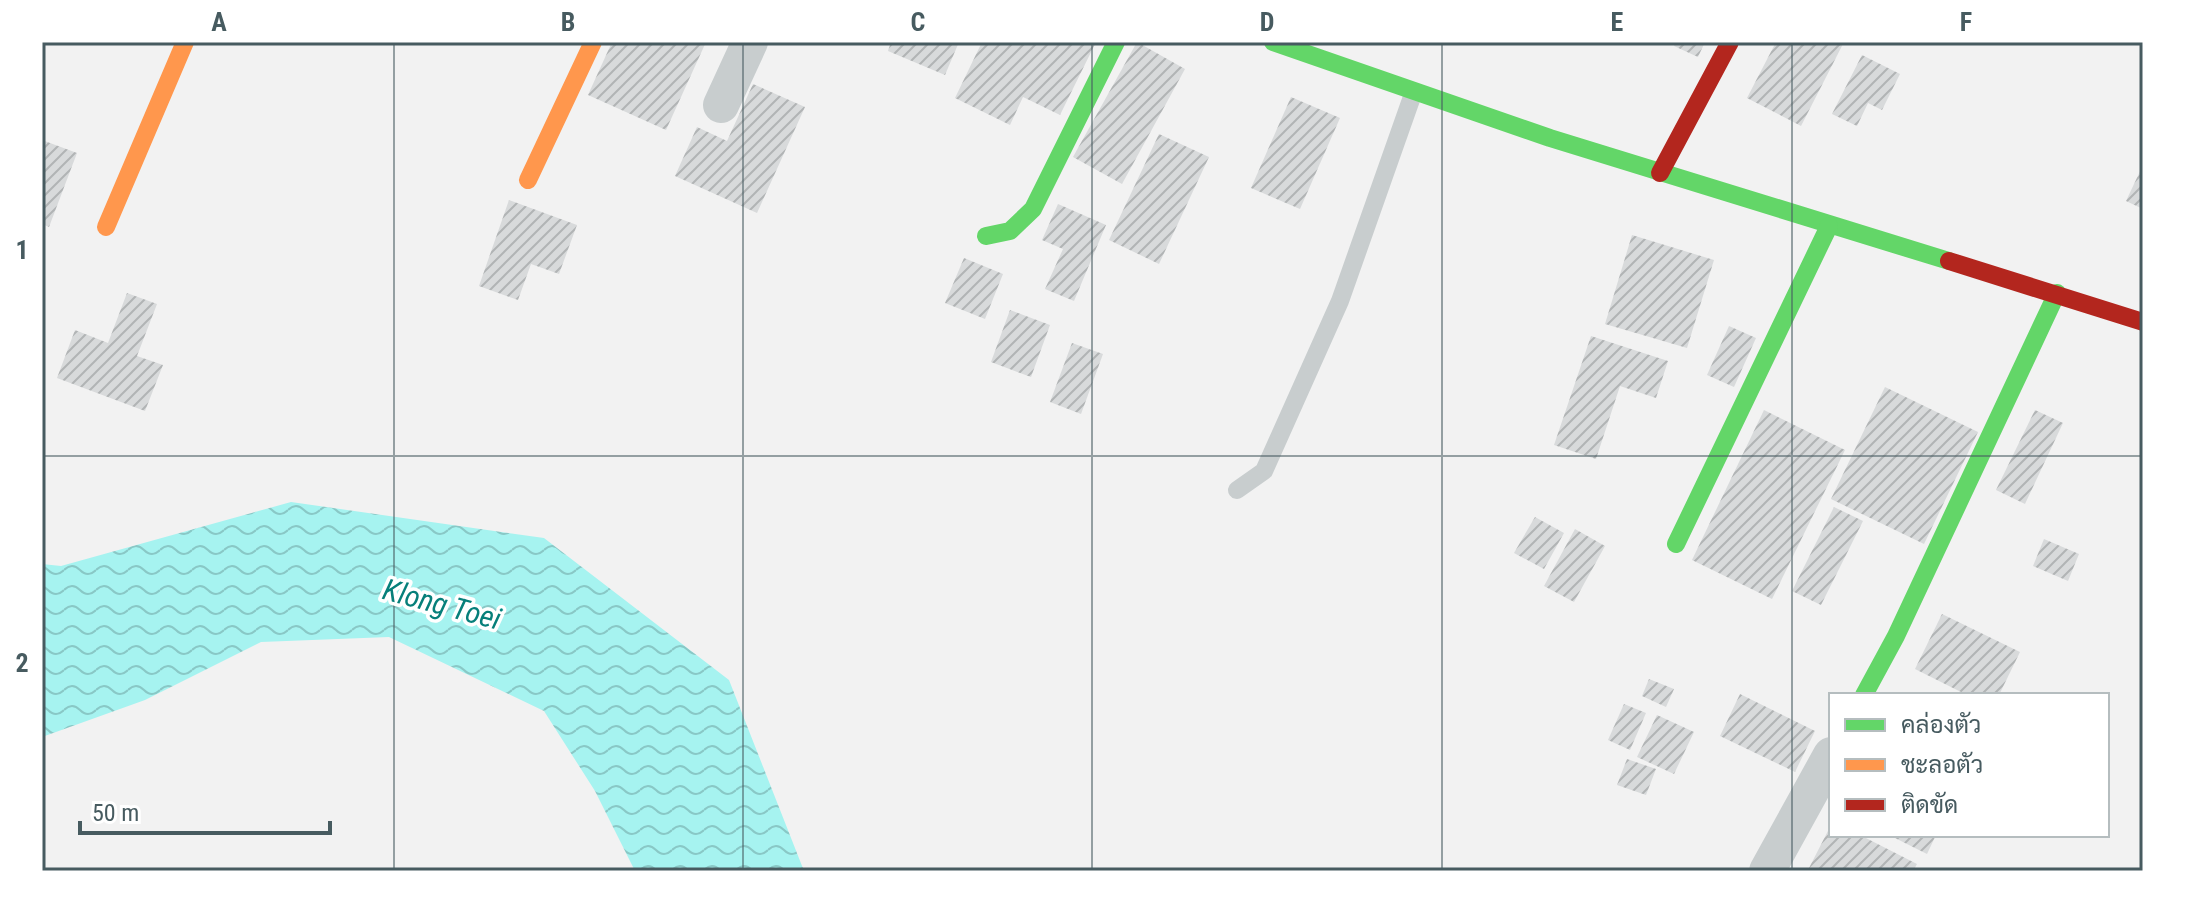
<svg xmlns="http://www.w3.org/2000/svg" width="2185" height="913" font-family="'Roboto Condensed',Sarabun,sans-serif">
  <style>
    .water { fill: url(#water-waves) }
    .building { fill: url(#building-hatch) }
    .lines { fill: none; stroke-linecap: round; stroke-linejoin: round }
    .lane { stroke: #c8cdce; stroke-width: 18 }
    .street { stroke: #c8cdce; stroke-width: 36 }
    .fast { stroke: #63d668; stroke-width: 18 }
    .slow { stroke: #ff974d; stroke-width: 18 }
    .jam { stroke: #b3261e; stroke-width: 18 }
    .grid { fill: none; stroke: #475b60; stroke-width: 2; stroke-opacity: 0.55 }
    .labels { text-anchor: middle; dominant-baseline: central; stroke-width: 7; stroke-linejoin: round; paint-order: stroke }
    .water-label { font-size: 30px; font-style: italic; fill: #067f7a; stroke: #fff }
    .neatline { fill: none; stroke: #475b60; stroke-width: 3 }
    .grid-label { font-size: 26px; text-anchor: middle; font-weight: bold; fill: #475b60 }
  </style>
  <defs>
    <pattern id="water-waves" width="16" height="10" patternUnits="userSpaceOnUse" patternTransform="scale(2)"><rect width="16" height="10" fill="#a6f3f0"/><path d="M0 5q4-4 8 0t8 0" fill="none" stroke="#89c8c6"/></pattern>
    <pattern id="building-hatch" width="6" height="6" patternUnits="userSpaceOnUse" patternTransform="scale(2)"><rect width="6" height="6" fill="#d8dadb"/><path d="M-1 1l2-2M0 6l6-6M5 7l2-2" fill="none" stroke="#b1b4b5"/></pattern>
  </defs>
  <rect width="100%" height="100%" fill="#f2f2f2"/>
  <polygon class="water" points="291,502 544,538 729,680 804,871 635,871 595,791 544,711 389,637 261,642 145,700 42,737 42,564 61,566"/>
  <g class="building">
    <polygon points="612,42 706,42 666,130 588,95"/>
    <polygon points="891,42 959,42 945,75 888,51"/>
    <polygon points="982,42 1096,42 1060,115 1023,97 1010,125 955,98"/>
    <polygon points="1137,42 1185,69 1122,184 1073,157"/>
    <polygon points="1676,42 1705,42 1698,57 1674,46"/>
    <polygon points="1776,42 1844,42 1801,126 1747,98"/>
    <polygon points="1862,55 1900,74 1882,110 1868,103 1857,126 1832,114"/>
    <polygon points="753,84 805,107 757,213 675,176 697,127 727,141"/>
    <polygon points="1291,97 1340,118 1300,209 1251,188"/>
    <polygon points="1159,134 1209,157 1159,264 1109,240"/>
    <polygon points="42,140 77,153 49,227 42,224"/>
    <polygon points="2143,165 2143,209 2126,201"/>
    <polygon points="509,200 577,225 559,274 531,264 518,300 479,286"/>
    <polygon points="1058,204 1106,225 1074,301 1045,289 1063,249 1042,240"/>
    <polygon points="1632,235 1714,260 1687,348 1605,324"/>
    <polygon points="964,258 1003,274 985,319 945,303"/>
    <polygon points="127,293 157,304 137,356 163,365 145,411 57,378 75,330 108,343"/>
    <polygon points="1010,310 1050,325 1031,377 991,362"/>
    <polygon points="1729,326 1756,338 1734,387 1707,375"/>
    <polygon points="1591,336 1668,361 1656,398 1620,386 1596,459 1554,445"/>
    <polygon points="1072,343 1103,354 1081,414 1050,402"/>
    <polygon points="1885,387 1978,432 1924,544 1831,499"/>
    <polygon points="1764,410 1845,450 1772,599 1692,560"/>
    <polygon points="2035,410 2063,423 2025,504 1996,490"/>
    <polygon points="1834,507 1863,521 1821,605 1792,591"/>
    <polygon points="1535,517 1564,533 1544,569 1514,553"/>
    <polygon points="1575,529 1605,546 1574,602 1544,586"/>
    <polygon points="2044,539 2079,554 2068,581 2033,566"/>
    <polygon points="1942,614 2020,652 1999,695 1967,695 1915,669"/>
    <polygon points="1649,679 1674,689 1666,707 1642,696"/>
    <polygon points="1740,694 1815,731 1795,772 1720,736"/>
    <polygon points="1624,704 1646,713 1630,750 1608,740"/>
    <polygon points="1657,715 1694,732 1674,774 1637,757"/>
    <polygon points="1627,759 1656,769 1646,795 1617,785"/>
    <polygon points="1831,825 1831,835 1860,835 1917,864 1913,871 1808,870"/>
    <polygon points="1889,835 1936,835 1927,854"/>
  </g>
  <g class="lines">
    <polyline class="lane" points="1237,490 1264,471 1340,301 1413,94"/>
    <g class="street">
      <polyline points="721,105 750,42"/>
      <polyline points="1767,871 1831,755"/>
    </g>
    <g class="fast">
      <polyline points="1273,42 1550,138 1949,261"/>
      <polyline points="986,236 1010,231 1033,209 1116,42"/>
      <polyline points="1676,544 1829,226"/>
      <polyline points="1864,695 1896,636 2057,293"/>
    </g>
    <g class="slow">
      <polyline points="528,180 593,42"/>
      <polyline points="106,227 185,42"/>
    </g>
    <g class="jam">
      <polyline points="1660,173 1730,42"/>
      <polyline points="1949,261 2143,322"/>
    </g>
  </g>
  <path class="grid" d="M394 42V871M743 42V871M1092 42V871M1442 42V871M1792 42V871M42 456H2143"/>
  <g class="labels">
    <g class="water-label">
      <text transform="translate(442 604) rotate(15)">Klong Toei</text>
    </g>
  </g>
  <rect width="2185" height="913" fill="none" stroke="#ffffff" stroke-width="88"/>
  <rect x="1829" y="693" width="280" height="144" fill="#ffffff" stroke="#b5bdbf" stroke-width="2"/>
  <rect x="1845" y="719" width="40" height="12" fill="#63d668" stroke="#b5bdbf" stroke-width="2"/>
  <text x="1901" y="733" font-size="24" fill="#475b60">คล่องตัว</text>
  <rect x="1845" y="759" width="40" height="12" fill="#ff974d" stroke="#b5bdbf" stroke-width="2"/>
  <text x="1901" y="773" font-size="24" fill="#475b60">ชะลอตัว</text>
  <rect x="1845" y="799" width="40" height="12" fill="#b3261e" stroke="#b5bdbf" stroke-width="2"/>
  <text x="1901" y="813" font-size="24" fill="#475b60">ติดขัด</text>
  <path d="M80 821v12h250v-12" fill="none" stroke="#475b60" stroke-width="4"/>
  <text x="92" y="821" font-size="24" fill="#475b60" stroke="#ffffff" stroke-width="6" paint-order="stroke">50 m</text>
  <rect x="44" y="44" width="2097" height="825" class="neatline"/>
  <g class="grid-label">
    <text x="219" y="31">A</text>
    <text x="568" y="31">B</text>
    <text x="918" y="31">C</text>
    <text x="1267" y="31">D</text>
    <text x="1617" y="31">E</text>
    <text x="1966" y="31">F</text>
    <text x="22" y="259">1</text>
    <text x="22" y="672">2</text>
  </g>
</svg>
